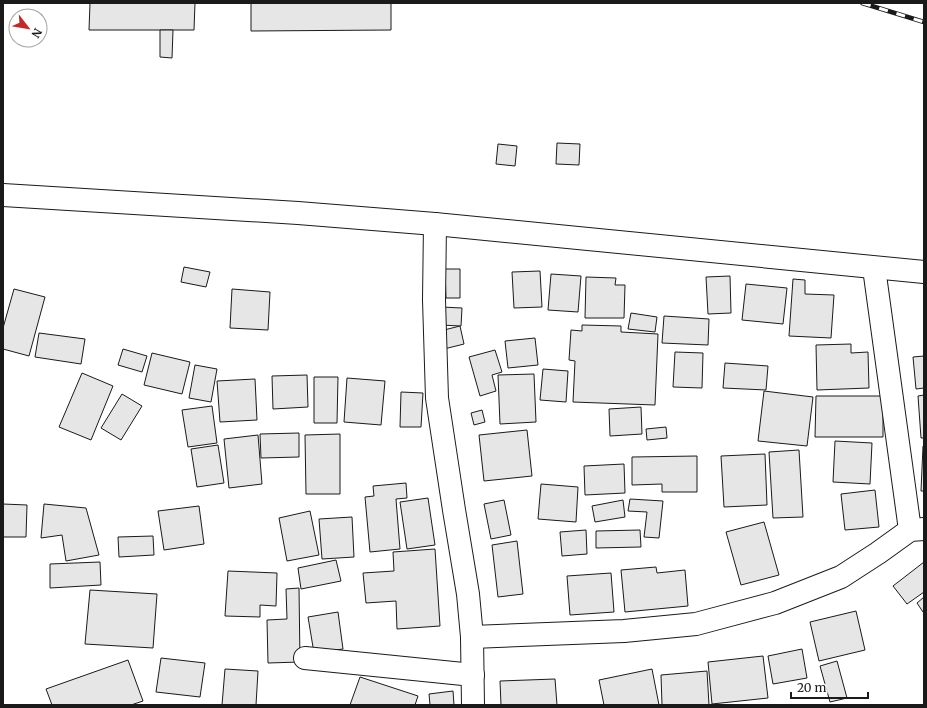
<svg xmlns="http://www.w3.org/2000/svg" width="927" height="708" font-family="Merriweather,serif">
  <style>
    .building { fill: #e6e6e6; stroke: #1a1a1a }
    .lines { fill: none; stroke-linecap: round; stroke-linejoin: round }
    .minor-casing { stroke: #1a1a1a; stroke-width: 24 }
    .major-casing { stroke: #1a1a1a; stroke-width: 24 }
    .minor { stroke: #fff; stroke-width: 22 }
    .major { stroke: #fff; stroke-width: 22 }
    .rail-casing { stroke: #1a1a1a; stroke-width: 4.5 }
    .rail { stroke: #fff; stroke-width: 3; stroke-dasharray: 9; stroke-linecap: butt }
  </style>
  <rect width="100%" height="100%" fill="#fff"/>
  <g class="building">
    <polygon points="90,3 195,3 194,30 89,30"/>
    <polygon points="251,3 391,3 391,30 251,31"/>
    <polygon points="160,30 173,30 172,58 160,57"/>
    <polygon points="557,143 580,144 579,165 556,164"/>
    <polygon points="498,144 517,146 515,166 496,164"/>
    <polygon points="184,267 210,272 206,287 181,282"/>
    <polygon points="445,269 460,269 460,298 446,298"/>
    <polygon points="540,271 542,307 514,308 512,272"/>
    <polygon points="551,274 581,276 578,312 548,310"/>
    <polygon points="730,276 731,313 708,314 706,277"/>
    <polygon points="586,277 616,278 615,285 625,285 624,318 585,318"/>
    <polygon points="793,279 805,280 805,294 834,295 831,338 789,336"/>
    <polygon points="746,284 787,288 783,324 742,320"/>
    <polygon points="14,289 45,297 29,356 3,349 3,328"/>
    <polygon points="232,289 270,292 268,330 230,328"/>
    <polygon points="441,307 462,308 461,326 440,325"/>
    <polygon points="631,313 657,317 655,332 628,329"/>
    <polygon points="664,316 709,319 708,345 662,343"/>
    <polygon points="582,325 621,326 621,332 658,334 655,405 573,402 575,361 569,360 571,330 582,331"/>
    <polygon points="460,326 464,344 444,349 440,331"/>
    <polygon points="39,333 85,339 81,364 35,357"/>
    <polygon points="535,338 538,365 508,368 505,341"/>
    <polygon points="851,344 851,353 868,352 869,388 817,390 816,345"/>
    <polygon points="123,349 147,356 142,372 118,365"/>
    <polygon points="495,350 502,372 492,375 496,391 480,396 469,357"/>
    <polygon points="675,352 703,353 702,388 673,387"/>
    <polygon points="152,353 190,362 182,394 144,385"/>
    <polygon points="924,356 924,388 916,389 913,357"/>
    <polygon points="725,363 768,366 766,390 723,388"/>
    <polygon points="195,365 217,369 211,402 189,398"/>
    <polygon points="543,369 568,371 566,402 540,400"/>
    <polygon points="82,373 113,386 91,440 59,427"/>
    <polygon points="534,374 536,422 500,424 498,375"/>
    <polygon points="307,375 308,407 273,409 272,376"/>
    <polygon points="314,377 338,377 337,423 314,423"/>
    <polygon points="347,378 385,381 381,425 344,422"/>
    <polygon points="255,379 257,420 220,422 217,381"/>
    <polygon points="764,391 813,397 807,446 758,441"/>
    <polygon points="401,392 423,393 421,427 400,427"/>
    <polygon points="122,394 142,406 121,440 101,428"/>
    <polygon points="924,395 924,438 921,438 918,396"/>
    <polygon points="816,396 883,396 883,437 815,437"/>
    <polygon points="212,406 217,443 188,447 182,410"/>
    <polygon points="641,407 642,434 610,436 609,409"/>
    <polygon points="482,410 485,422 474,425 471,413"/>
    <polygon points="666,427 667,438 647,440 646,429"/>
    <polygon points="527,430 532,476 484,481 479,435"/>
    <polygon points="299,433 299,457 261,458 260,434"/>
    <polygon points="340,434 340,494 306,494 305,435"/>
    <polygon points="258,435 262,484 229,488 224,439"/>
    <polygon points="835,441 872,443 870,484 833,482"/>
    <polygon points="218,445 224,483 197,487 191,449"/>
    <polygon points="923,446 924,446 924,491 921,491"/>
    <polygon points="799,450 803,517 773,518 769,452"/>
    <polygon points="765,454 767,505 724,507 721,456"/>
    <polygon points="697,456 697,492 662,492 662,484 632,485 632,457"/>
    <polygon points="624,464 625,493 585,495 584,466"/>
    <polygon points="406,483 407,498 396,499 400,549 370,552 365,497 374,496 373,486"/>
    <polygon points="541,484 578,487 576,522 538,519"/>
    <polygon points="875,490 879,527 845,530 841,494"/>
    <polygon points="428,498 435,545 407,549 400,502"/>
    <polygon points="630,499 663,501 659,538 644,537 647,512 628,511"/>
    <polygon points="504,500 511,535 491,539 484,504"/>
    <polygon points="623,500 625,517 595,522 592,506"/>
    <polygon points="3,504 27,505 26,537 3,537"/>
    <polygon points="44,504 86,508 99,555 66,561 62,535 41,538"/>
    <polygon points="199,506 204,544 164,550 158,511"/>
    <polygon points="310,511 319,555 287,561 279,518"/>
    <polygon points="352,517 354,557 322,559 319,519"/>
    <polygon points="764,522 779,575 741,585 726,532"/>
    <polygon points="586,530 587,554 562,556 560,532"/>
    <polygon points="640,530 641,547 596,548 596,531"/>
    <polygon points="153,536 154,555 119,557 118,537"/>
    <polygon points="517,541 523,594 498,597 492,545"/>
    <polygon points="435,549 440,626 397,629 396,601 366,603 363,573 394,571 393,552"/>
    <polygon points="336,560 341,581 301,589 298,568"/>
    <polygon points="100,562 101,585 50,588 50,564"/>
    <polygon points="924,562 924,592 907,604 893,586"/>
    <polygon points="656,567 657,573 685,570 688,606 625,612 621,570"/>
    <polygon points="228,571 277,573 276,606 260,605 260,617 225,616"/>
    <polygon points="611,573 614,612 570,615 567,576"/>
    <polygon points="299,588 300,662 268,663 267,620 287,619 286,589"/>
    <polygon points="90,590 157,594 153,648 85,644"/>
    <polygon points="924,597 924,611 923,612 917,603"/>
    <polygon points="856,611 865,650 819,661 810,622"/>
    <polygon points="338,612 343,649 314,653 308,617"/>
    <polygon points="802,649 807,678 773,684 768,656"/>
    <polygon points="763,656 768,698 712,704 708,662"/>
    <polygon points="161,658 205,663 200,697 156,692"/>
    <polygon points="128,660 143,701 131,705 52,705 46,689"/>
    <polygon points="837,661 847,698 830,702 820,666"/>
    <polygon points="225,669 258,671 256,705 222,705"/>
    <polygon points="652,669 659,705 604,705 599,680"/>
    <polygon points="707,671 709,705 662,705 661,675"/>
    <polygon points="360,677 418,696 415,705 350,705"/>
    <polygon points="555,679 557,705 501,705 500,681"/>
    <polygon points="453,691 454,705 430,705 429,694"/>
  </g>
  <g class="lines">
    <g class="minor-casing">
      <g id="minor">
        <polyline points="435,224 434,300 437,398 454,510 468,594 472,637 473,705"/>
        <polyline points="874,268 910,530"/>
        <polyline points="472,637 624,631 696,624 775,603 841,577 878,553 910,530 924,529"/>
        <polyline points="305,658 473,675"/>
      </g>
    </g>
    <g class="major-casing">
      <polyline id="major" points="3,195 298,213 435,224 924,272"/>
    </g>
    <use href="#minor" class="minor"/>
    <use href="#major" class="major"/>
    <g class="rail-casing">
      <polyline id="rail" points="862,3 924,22"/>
    </g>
    <use href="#rail" class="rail"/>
  </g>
  <rect width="927" height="708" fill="none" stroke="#1a1a1a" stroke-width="8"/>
  <g transform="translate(28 28) rotate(121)"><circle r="19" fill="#ffffff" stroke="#a3a3a3"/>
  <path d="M0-3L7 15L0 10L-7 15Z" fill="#c62828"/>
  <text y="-6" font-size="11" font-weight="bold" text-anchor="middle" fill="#1a1a1a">N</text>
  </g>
  <path d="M791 692v6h77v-6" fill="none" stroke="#1a1a1a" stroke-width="2"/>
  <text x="797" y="692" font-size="12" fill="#1a1a1a" stroke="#ffffff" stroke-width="3" paint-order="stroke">20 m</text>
</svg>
